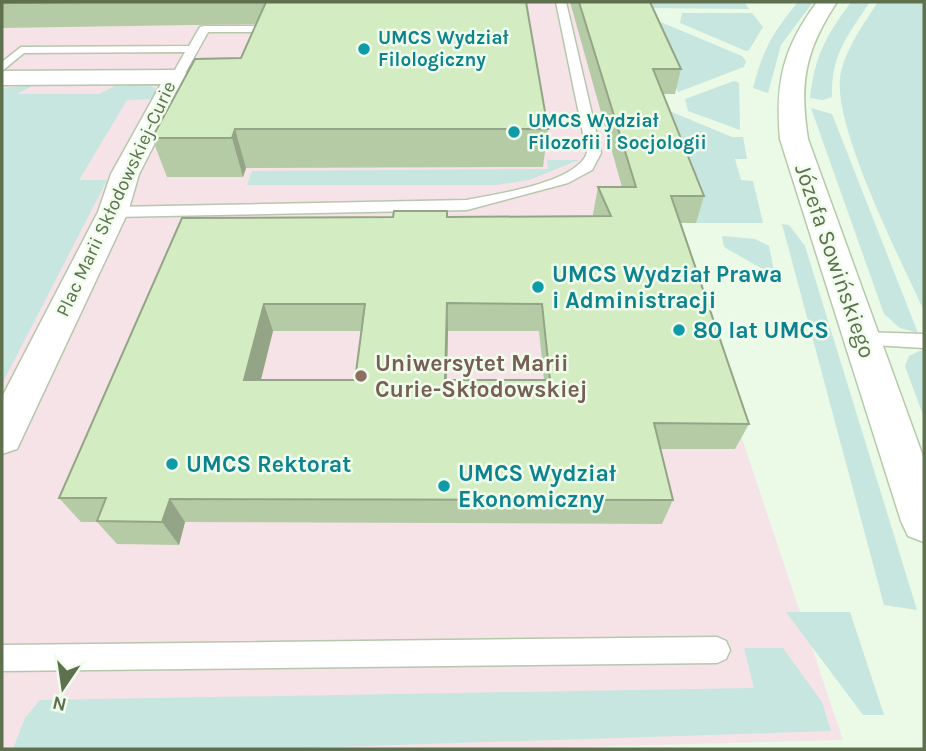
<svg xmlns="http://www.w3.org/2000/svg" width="926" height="751" font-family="Karla,sans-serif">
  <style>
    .education { fill: #f6e3e7 }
    .green { fill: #c6e6df }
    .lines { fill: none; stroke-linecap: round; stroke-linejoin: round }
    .service-casing { stroke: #b6c7ac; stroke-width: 3 }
    .minor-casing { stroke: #b6c7ac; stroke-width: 3 }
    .secondary-casing { stroke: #b6caaa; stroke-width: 3 }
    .service { fill: #fff; fill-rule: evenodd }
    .minor { fill: #fff; fill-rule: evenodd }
    .secondary { fill: #fff; fill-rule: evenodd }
    .wall { fill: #b5cba6; fill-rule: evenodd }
    .shaded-wall { fill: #94a587 }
    .building { fill: #d3ecc1; stroke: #94a587; stroke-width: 2; fill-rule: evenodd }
    .culture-dot { fill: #0f9aa8; stroke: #f0fdec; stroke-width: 2.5 }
    .education-dot { fill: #8d6e63; stroke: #f0fdec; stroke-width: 2.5 }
    .labels { text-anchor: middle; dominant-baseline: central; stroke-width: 5; stroke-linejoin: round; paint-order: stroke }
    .far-culture-label { font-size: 19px; font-weight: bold; fill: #0d838f; stroke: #f0fdec; text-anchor: start }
    .far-street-label { font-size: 19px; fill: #5e704e; stroke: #f0fdec }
    .street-label { font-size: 23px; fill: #5e704e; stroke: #f0fdec }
    .culture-label { font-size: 23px; font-weight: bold; fill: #0d838f; stroke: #f0fdec; text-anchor: start }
    .education-label { font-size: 23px; font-weight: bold; fill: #785e54; stroke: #f0fdec; text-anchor: start }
  </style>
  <rect width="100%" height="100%" fill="#eafae6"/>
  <polygon class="education" points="2,2 598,2 599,12 843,740 508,749 2,749"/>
  <g class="green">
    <polygon points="639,2 744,2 749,9 643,8"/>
    <path d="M798 2H813L781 45 768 93 753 88C763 49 773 32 798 2Z"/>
    <path d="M851 2H870C848 35 831 54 832 97L823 100 810 98C815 55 826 36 851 2Z"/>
    <path d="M878 2H924V311C902 262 829 121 841 72 847 46 864 24 878 2Z"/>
    <polygon points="682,13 752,13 763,27 749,50 746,51 680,23"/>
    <polygon points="646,16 742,56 746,61 744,67 678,92"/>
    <polygon points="734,81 739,83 740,130 688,111 685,99"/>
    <polygon points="119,84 146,84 157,89 152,99 127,100 79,180 107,180 2,384 2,88 34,85 17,94 99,94"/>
    <polygon points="652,107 660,107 732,137 743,137 747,159 735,159 741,180 753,181 763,223 696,223"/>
    <polygon points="811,108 832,114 918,333 900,328 884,314"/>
    <polygon points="547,160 579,160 529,180 496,185 247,185 252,171 548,169"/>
    <polygon points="782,224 789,225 805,246 917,610 884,605"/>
    <polygon points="722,236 755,239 769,246 775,276 724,247"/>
    <polygon points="924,349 924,418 905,366 909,356"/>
    <polygon points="786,612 850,612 884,715 863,715"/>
    <polygon points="744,648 783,648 822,702 831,731 274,749 13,749 25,718 40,700 754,688"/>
  </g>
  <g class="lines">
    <g class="service-casing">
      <g id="service">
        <path d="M556 2H566L601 153 592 170 568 183 467 210 113 217 105 212 113 207 467 200C497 194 576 183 587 153Z"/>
        <polygon points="204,26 278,26 283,29 278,32 208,32 183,77 177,81 171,77 185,52 24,53 2,71 2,62 21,47 189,46 200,27"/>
        <polygon points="862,332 924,334 924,348 856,344 853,339 856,334"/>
        <polygon points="717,637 726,641 730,650 726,659 717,663 2,671 2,645"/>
      </g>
    </g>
    <g class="minor-casing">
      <polygon id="minor" points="177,70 185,72 189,77 139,174 128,212 17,449 2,454 2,397 98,212 111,174 161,84 2,85 2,71"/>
    </g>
    <g class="secondary-casing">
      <path id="secondary" d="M817 2H837C805 50 799 83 808 139L924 459V542L908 536 901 521 780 139C775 82 783 48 817 2Z"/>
    </g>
    <use href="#service" class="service"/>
    <use href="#minor" class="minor"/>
    <use href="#secondary" class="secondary"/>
  </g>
  <g class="wall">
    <polygon points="2,2 526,2 548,129 543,167 246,168 243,177 167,177 152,138 241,58 256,24 2,28"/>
    <path d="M570 2H650L681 69 675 94H663L704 196 696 223H681L749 424 735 449H660L673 500 662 524 185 522 179 545 117 544 97 522H81L59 498 182 218 593 216V214L598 187H622ZM273 331H361L355 380H261ZM448 331H539L544 380H447Z"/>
  </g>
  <g class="shaded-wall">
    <polygon points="235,129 246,168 243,177 232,138"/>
    <polygon points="447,303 448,331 446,407 445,380"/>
    <polygon points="264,304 273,331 254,407 244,380"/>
    <polygon points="170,499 185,522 179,545 162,522"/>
  </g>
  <g class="building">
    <polygon points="2,2 78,2 2,3"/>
    <polygon points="266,2 526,2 548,129 235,129 232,138 152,138 195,59 241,58"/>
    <path d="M579 2H650L681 69H653L704 196H671L749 424 654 423 673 500 170 499 162 522 97 521 106 498H59L182 218 393 217 394 211H447V217L611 216 598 187H636ZM447 303 542 304 550 380H445ZM264 304H365L355 380H244Z"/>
  </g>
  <g class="culture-dot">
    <circle cx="364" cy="49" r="7"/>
    <circle cx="514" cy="132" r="7"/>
    <circle cx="538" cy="287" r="7"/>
    <circle cx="679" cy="330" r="7"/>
    <circle cx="172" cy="464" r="7"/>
    <circle cx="444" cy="486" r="7"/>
  </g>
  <circle class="education-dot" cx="361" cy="376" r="7"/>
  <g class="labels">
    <g class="far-culture-label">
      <text x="378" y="38">UMCS Wydział<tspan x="378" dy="22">Filologiczny</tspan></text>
      <text x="528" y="121">UMCS Wydział<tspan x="528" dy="22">Filozofii i Socjologii</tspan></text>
    </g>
    <g class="far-street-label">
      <text transform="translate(116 199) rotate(-65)">Plac Marii Skłodowskiej-Curie</text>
    </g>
    <g class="street-label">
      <text transform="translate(835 261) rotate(71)">Józefa Sowińskiego</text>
    </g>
    <g class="culture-label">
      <text x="552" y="274">UMCS Wydział Prawa<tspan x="552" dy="26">i Administracji</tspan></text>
      <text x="693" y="330">80 lat UMCS</text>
      <text x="186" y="464">UMCS Rektorat</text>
      <text x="458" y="473">UMCS Wydział<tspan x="458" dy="26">Ekonomiczny</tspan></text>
    </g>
    <g class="education-label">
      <text x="375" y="363">Uniwersytet Marii<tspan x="375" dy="26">Curie-Skłodowskiej</tspan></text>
    </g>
  </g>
  <rect width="926" height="751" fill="none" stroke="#5e704e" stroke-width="7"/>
  <g transform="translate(63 688) rotate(193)" stroke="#f0fdec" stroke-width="5" paint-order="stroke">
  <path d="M0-5L12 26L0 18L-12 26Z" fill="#5e704e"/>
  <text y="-10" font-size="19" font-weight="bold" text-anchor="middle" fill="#5e704e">N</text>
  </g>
</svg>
